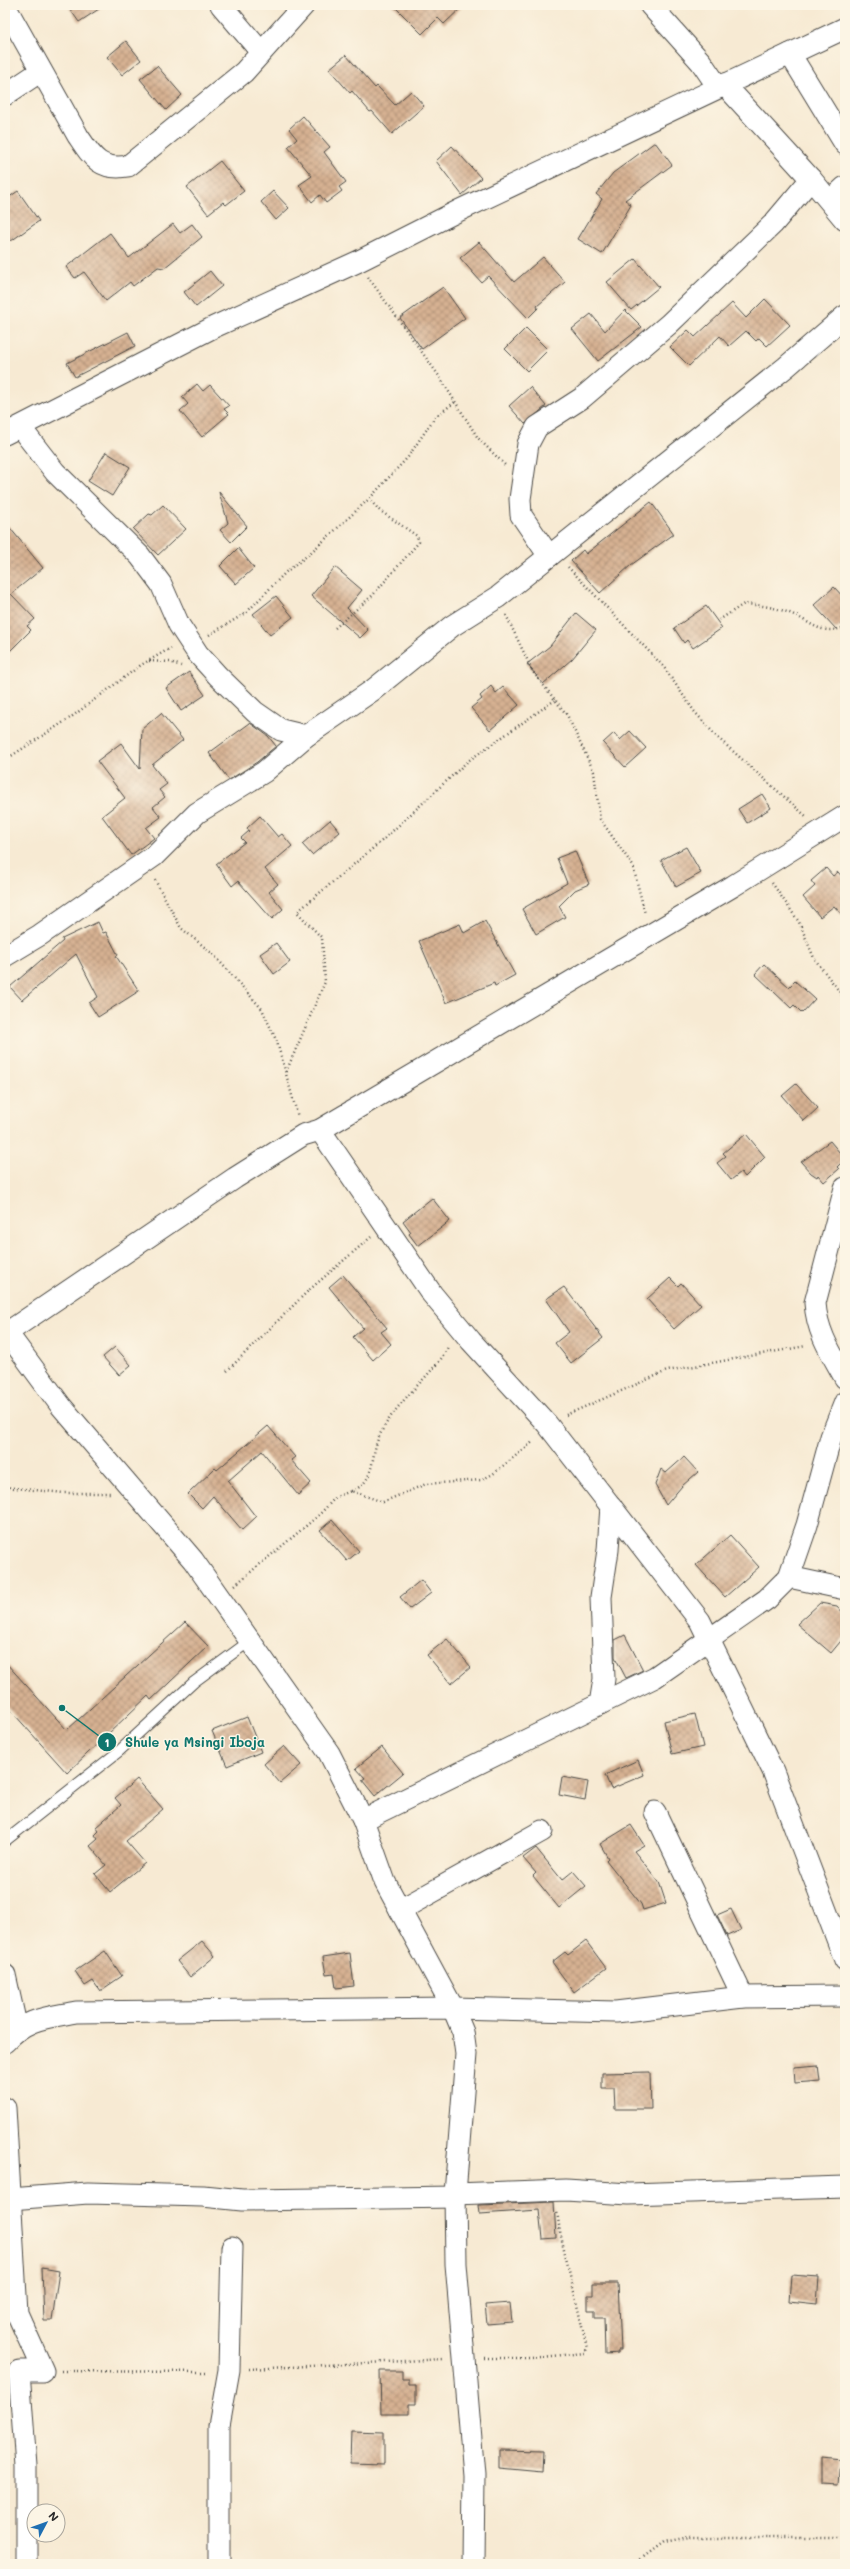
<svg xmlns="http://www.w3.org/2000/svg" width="850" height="2569" font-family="Mali,sans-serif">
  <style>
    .building { fill: url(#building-cross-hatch) }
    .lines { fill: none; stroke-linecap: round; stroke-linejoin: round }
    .lane-casing { stroke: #4a4844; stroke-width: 12 }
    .street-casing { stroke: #4a4844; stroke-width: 23 }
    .path { stroke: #4a4844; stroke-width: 2.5; stroke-dasharray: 1 3; stroke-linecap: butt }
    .lane { stroke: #fff; stroke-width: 10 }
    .street { stroke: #fff; stroke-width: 21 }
    .leader { fill: none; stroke: #0f766e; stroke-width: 1.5 }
    .callout-dot { fill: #0f766e; stroke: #fcf5e5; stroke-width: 1.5 }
    .mark-label { font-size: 12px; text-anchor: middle; font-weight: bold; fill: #fff }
    .callout-label { font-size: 13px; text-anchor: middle; font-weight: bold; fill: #0f766e; stroke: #fcf5e5; stroke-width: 3; stroke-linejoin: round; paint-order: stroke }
  </style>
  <defs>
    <pattern id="building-cross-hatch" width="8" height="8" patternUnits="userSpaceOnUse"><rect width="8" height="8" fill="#d6b192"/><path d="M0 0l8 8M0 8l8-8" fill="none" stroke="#ae9077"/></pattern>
  </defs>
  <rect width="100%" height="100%" fill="#fcf5e5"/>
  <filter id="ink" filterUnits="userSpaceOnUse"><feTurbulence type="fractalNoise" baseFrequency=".025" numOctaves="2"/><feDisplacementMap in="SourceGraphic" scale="8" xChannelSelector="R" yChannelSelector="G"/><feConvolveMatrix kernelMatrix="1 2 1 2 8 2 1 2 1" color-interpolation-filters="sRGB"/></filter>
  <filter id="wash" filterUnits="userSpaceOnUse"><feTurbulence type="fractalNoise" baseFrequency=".012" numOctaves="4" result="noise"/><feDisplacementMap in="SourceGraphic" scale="16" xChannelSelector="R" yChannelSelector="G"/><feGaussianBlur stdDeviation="0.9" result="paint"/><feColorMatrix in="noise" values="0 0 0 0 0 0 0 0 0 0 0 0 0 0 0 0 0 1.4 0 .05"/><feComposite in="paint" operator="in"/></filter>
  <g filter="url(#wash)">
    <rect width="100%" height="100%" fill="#f7ead3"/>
    <g id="blocks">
      <g class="building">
        <polygon points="67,5 105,5 79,22"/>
        <polygon points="393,5 464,5 444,24 438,18 422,34"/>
        <polygon points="126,41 141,60 122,75 107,57"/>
        <polygon points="346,55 375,88 377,86 395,105 411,91 424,106 392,134 372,111 370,112 352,91 350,93 329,69"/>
        <polygon points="157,66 182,95 166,110 140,79"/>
        <polygon points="303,116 330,147 324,152 346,182 339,187 342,191 326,203 320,195 312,202 299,185 312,176 288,147 297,139 289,129"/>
        <polygon points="655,142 672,165 625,200 631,205 602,254 578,239 602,199 596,194 613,173"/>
        <polygon points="452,146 481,178 462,195 436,161"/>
        <polygon points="220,161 244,191 226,205 223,202 208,214 187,187"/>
        <polygon points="18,191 39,221 11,241 5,233 5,200"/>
        <polygon points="273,191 289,208 276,220 261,202"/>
        <polygon points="173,224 180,233 192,224 202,237 164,268 158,267 133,286 130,282 106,301 84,272 75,278 66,267 110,233 129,258"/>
        <polygon points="479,242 514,282 543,257 565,282 537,306 538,308 528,318 488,276 481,282 460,258"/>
        <polygon points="635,259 659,287 631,310 607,282"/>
        <polygon points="210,271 222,286 196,307 184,292"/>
        <polygon points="443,287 465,318 422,349 400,318"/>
        <polygon points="765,299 790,325 767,346 759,338 756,341 746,331 729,346 720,336 689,366 670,347 688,330 695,337 732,303 746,318"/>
        <polygon points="625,310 642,327 598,361 572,329 591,314 605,331"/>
        <polygon points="526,328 548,350 527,371 505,349"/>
        <polygon points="128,332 135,346 75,377 67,363"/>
        <polygon points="197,384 203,391 210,385 229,406 224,409 229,414 202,437 180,411 188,404 182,397"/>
        <polygon points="530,387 546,406 525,424 509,406"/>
        <polygon points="106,452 130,467 112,496 88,481"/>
        <polygon points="219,492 247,526 231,542 220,530 228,523"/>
        <polygon points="651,502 674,534 631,565 600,593 571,561 583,550 586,554"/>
        <polygon points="163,505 186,529 158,555 133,529 149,514 152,515"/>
        <polygon points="5,522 43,568 11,594 35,619 27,626 31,630 5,656"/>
        <polygon points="238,548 254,568 236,584 220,566"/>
        <polygon points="335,567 362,590 347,608 368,630 360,638 311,596"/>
        <polygon points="834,587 845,599 845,620 836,629 814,605"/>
        <polygon points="276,596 293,617 270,635 253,614"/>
        <polygon points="706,606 722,628 693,648 687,640 684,643 674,628"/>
        <polygon points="576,613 596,630 572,659 543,684 527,664 550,646"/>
        <polygon points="189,672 205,695 181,711 166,688"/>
        <polygon points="491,686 496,693 503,687 519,705 490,730 471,708 482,699 480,696"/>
        <polygon points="161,713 183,740 152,765 167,784 159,790 165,797 153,807 161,817 146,828 154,838 131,855 102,816 125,798 97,761 121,743 140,769 142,729"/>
        <polygon points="250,723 268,736 276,746 257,762 229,780 209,753"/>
        <polygon points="630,731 646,748 625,767 603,743 614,733 620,740"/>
        <polygon points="762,794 771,808 747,823 738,809"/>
        <polygon points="260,816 278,837 282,834 292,846 265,869 278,884 269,892 283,909 272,919 238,881 232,886 216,864 245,842 241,838 249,831 247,828"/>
        <polygon points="330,820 340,832 312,855 302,844"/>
        <polygon points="686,847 701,873 676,887 661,860"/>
        <polygon points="575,851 589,884 575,890 559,906 565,917 536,934 522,909 567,883 557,858"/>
        <polygon points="826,868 833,876 838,872 845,880 845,918 834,906 820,917 803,897 815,886 811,881"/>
        <polygon points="485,921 515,975 495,986 494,983 446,1003 419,941 460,924 464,933"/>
        <polygon points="98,922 103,933 106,932 118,955 116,956 139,991 98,1017 89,1003 98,997 76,954 22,1000 10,987 63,941 62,939"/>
        <polygon points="276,943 290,962 274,974 260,954"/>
        <polygon points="764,964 789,987 795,981 815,999 802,1013 794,1005 791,1008 755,974"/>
        <polygon points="796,1084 818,1108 804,1121 782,1096"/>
        <polygon points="746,1134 765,1157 745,1177 741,1172 731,1180 717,1163 726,1156 723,1153"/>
        <polygon points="830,1141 845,1159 837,1167 839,1169 824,1182 818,1175 817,1177 811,1173 801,1162"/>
        <polygon points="432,1198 450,1221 418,1246 409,1234 411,1232 403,1221"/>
        <polygon points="343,1275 387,1328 381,1332 391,1344 373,1360 353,1337 363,1328 329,1287"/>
        <polygon points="670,1278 678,1286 681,1283 701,1305 674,1329 647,1299"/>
        <polygon points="564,1287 603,1338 571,1363 555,1343 569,1332 546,1299"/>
        <polygon points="115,1347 131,1365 119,1375 103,1357"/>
        <polygon points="268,1426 295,1457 291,1460 311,1483 298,1495 262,1451 228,1481 256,1517 242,1530 213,1496 202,1508 188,1494 215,1468 217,1470"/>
        <polygon points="684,1457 698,1472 682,1486 666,1505 655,1485 661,1469 666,1473"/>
        <polygon points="332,1520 359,1551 347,1561 320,1530"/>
        <polygon points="730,1535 759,1567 725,1597 696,1565"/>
        <polygon points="421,1580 431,1593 410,1609 400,1597"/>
        <polygon points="820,1603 837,1606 845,1615 845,1636 831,1653 797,1624"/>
        <polygon points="185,1622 208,1646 151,1700 148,1696 67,1773 5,1704 5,1662 67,1730"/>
        <polygon points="625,1635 643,1670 626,1678 615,1657 615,1640"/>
        <polygon points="447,1639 471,1667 451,1684 427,1655"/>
        <polygon points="695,1714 703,1747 672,1754 664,1721"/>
        <polygon points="247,1717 261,1752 227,1766 212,1731"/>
        <polygon points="284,1746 301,1765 280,1783 264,1764"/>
        <polygon points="382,1747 403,1773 375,1796 362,1780 365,1778 356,1768"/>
        <polygon points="638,1760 644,1775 611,1789 605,1775"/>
        <polygon points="562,1777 588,1782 585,1800 559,1795"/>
        <polygon points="137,1779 163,1809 126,1841 145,1863 110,1892 95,1874 106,1865 90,1846 98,1839 95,1835 99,1831 96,1827 121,1805 115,1798"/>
        <polygon points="631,1825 644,1845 634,1851 659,1882 666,1903 643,1910 641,1904 606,1860 608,1858 600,1844"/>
        <polygon points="536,1848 562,1880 573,1871 586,1886 559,1908 533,1876 536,1873 523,1858"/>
        <polygon points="731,1909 741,1930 727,1936 717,1915"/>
        <polygon points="202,1941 215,1956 190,1977 177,1961"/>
        <polygon points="586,1941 606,1968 574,1992 552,1962 565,1952 568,1955"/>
        <polygon points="105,1951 122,1976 100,1991 93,1981 85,1986 75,1971"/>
        <polygon points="350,1953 354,1986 336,1988 334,1974 326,1975 323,1957"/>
        <polygon points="818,2065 820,2081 795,2083 794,2067"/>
        <polygon points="650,2072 651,2109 615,2109 614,2088 602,2088 602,2073"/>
        <polygon points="554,2202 556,2238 542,2239 539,2210 480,2214 479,2205"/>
        <polygon points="42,2268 59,2271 52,2321 44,2321"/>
        <polygon points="791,2275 819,2277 817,2304 789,2301"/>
        <polygon points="593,2283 618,2283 621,2350 618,2350 618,2353 605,2354 604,2318 595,2318 595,2311 588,2311 588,2295 593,2295"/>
        <polygon points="510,2303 512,2322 487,2324 485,2305"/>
        <polygon points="380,2371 402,2371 402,2380 409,2380 409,2386 416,2386 416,2404 409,2404 409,2414 381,2414"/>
        <polygon points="351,2431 384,2432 384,2464 350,2463"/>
        <polygon points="499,2450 543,2451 542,2472 499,2468"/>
        <polygon points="821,2457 840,2459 838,2485 821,2484"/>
      </g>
    </g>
  </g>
  <g filter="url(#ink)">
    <use href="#blocks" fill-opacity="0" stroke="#4a4844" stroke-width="1"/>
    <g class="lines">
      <g class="lane-casing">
        <polyline id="lane" points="5,1841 118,1752 194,1682 251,1640"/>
      </g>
      <g class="street-casing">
        <g id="street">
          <polyline points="221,5 261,52"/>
          <polyline points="650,5 701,62 718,87"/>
          <path d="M5 6 78 136C92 157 100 171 128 166L244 72 304 5"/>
          <polyline points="790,54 845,144"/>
          <polyline points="724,84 811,179 845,220"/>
          <polyline points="5,95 41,71"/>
          <polyline points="830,201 845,187"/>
          <polyline points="20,427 55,472 140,556 161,584 179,625 198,654 218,676 255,712 281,730 306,736"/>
          <polyline points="5,434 214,327 357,262 458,211 845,28"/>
          <polyline points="549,556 521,515 520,499 528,444 537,427 582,398 669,324 773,224 811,179"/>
          <polyline points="5,956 40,935 154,856 197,813 264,772 306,736 373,690 452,626 498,597 786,367 845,316"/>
          <polyline points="320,1130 432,1294 471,1341 547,1424 700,1621 773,1771 845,1960"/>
          <path d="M845 1188 815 1303C817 1332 831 1353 845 1378"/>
          <polyline points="5,1330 61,1406 193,1560 329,1753 363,1820 385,1882 453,2008 463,2032 466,2054 455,2194 456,2264 474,2475 473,2564"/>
          <polyline points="5,1334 235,1178 303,1135 320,1130 733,886 845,816"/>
          <polyline points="789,1577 845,1589"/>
          <polyline points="600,1704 604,1679 601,1597 608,1550 611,1506"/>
          <polyline points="655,1812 743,1997"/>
          <polyline points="363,1820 655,1677 767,1599 789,1577 807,1525 831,1437 845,1402"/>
          <polyline points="400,1910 542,1831"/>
          <polyline points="5,1975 17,2029"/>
          <path d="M5 2042C26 2018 46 2018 76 2012L453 2008 616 2012 743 1997 845 1996"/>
          <polyline points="5,2108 17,2313 43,2371 19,2371 26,2466 26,2564"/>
          <polyline points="455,2194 566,2190 629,2194 845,2187"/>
          <polyline points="10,2199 88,2193 203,2196 242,2200 456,2197"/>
          <polyline points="219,2564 219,2426 229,2370 232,2247"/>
        </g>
      </g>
      <g class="path">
        <polyline points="368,277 439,376 478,438 505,465"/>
        <polyline points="568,567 663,666 694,711 717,737 807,817"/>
        <polyline points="506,615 533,672 567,715 594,772 600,819 633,866 645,914"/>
        <path d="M719 620 744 604C759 605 773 607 787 612 810 620 819 637 845 627"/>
        <polyline points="335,628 373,595 419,542 417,536 379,510 369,499"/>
        <polyline points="209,635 246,613 286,572 308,555 369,499 408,457 435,417 455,402"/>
        <polyline points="149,661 170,662 181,666"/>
        <polyline points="5,760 70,718 141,665 171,648"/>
        <polyline points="155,880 181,928 213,954 262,1009 277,1042 298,1117"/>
        <polyline points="772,883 799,922 814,958 845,999"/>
        <polyline points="286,1072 325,982 322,938 297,912 384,839 468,761 555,700"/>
        <polyline points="227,1371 308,1291 371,1237"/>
        <polyline points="566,1415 667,1371 806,1346"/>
        <polyline points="5,1487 64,1493 110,1493"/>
        <path d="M351 1491C373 1484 371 1463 376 1445 384 1418 410 1394 429 1373 436 1365 445 1356 448 1346"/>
        <polyline points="235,1585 318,1516 336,1497 351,1491 383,1502 426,1484 481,1480 493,1474 534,1441"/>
        <polyline points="484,2358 531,2358 585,2353 587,2348 560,2232 557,2211"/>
        <polyline points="249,2369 444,2359"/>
        <polyline points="61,2371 208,2372"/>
        <polyline points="633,2564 663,2542 688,2537 845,2537"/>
      </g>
      <use href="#lane" class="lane"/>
      <use href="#street" class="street"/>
    </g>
  </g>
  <path class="leader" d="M62 1708L107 1742"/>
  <g class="callout-dot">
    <circle cx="62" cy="1708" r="4"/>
    <circle cx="107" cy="1742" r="10"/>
  </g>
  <g class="mark-label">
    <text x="107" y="1747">1</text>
  </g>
  <g class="callout-label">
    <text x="195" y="1747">Shule ya Msingi Iboja</text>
  </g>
  <rect width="850" height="2569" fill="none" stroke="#fcf5e5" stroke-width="20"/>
  <g transform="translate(46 2523) rotate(49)"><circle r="19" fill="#fcf5e5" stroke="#a8a49b"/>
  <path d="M0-3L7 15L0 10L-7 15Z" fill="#1f6fb2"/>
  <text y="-6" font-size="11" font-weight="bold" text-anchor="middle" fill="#2b2b2b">N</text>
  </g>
</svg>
